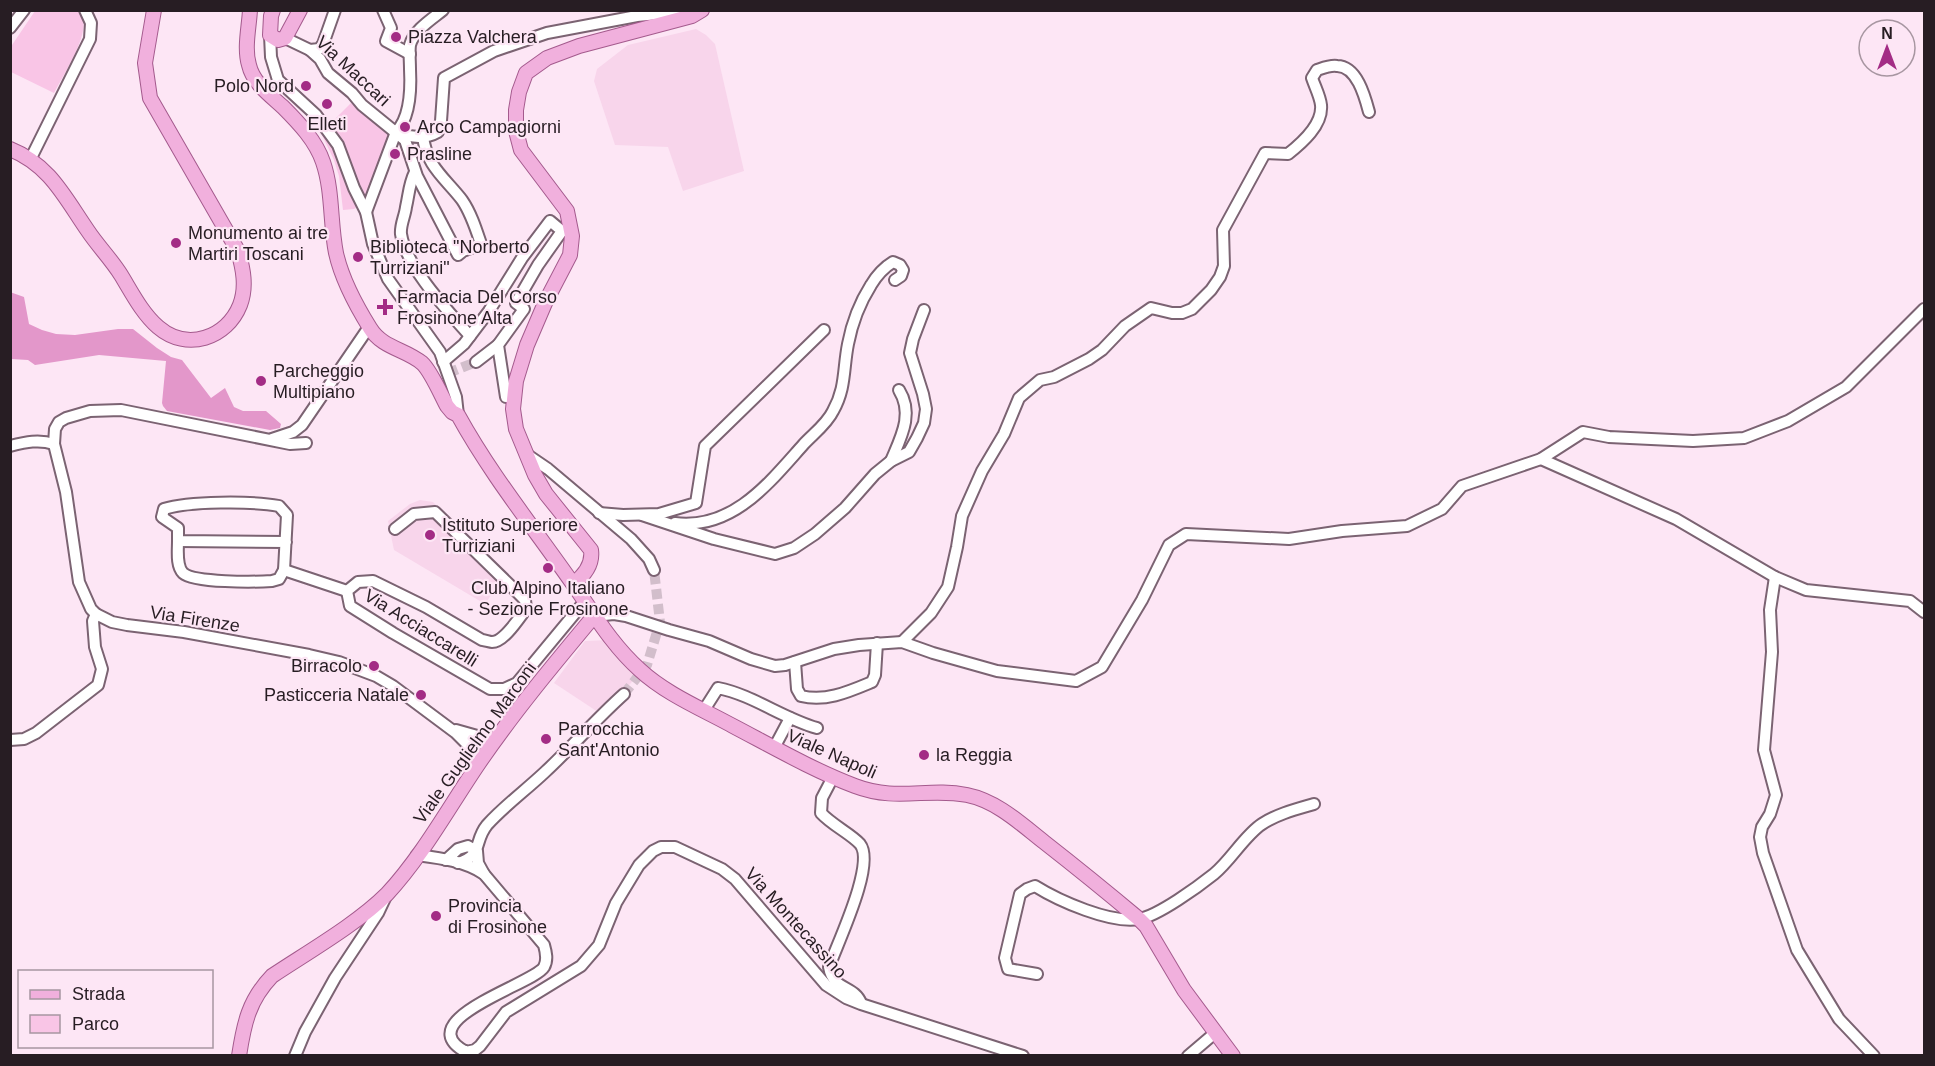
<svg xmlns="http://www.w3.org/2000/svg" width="1935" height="1066" font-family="Arial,sans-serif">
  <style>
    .built { fill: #f8d5eb }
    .green { fill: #f9c5e6 }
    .forest { fill: #e397ca }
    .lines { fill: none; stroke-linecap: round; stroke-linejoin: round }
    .minor-tunnel { stroke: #d2becb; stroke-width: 10; stroke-dasharray: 10 5; stroke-linecap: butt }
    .minor-casing { stroke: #7b6372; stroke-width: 14 }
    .major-casing { stroke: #a45a8d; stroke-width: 16 }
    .minor { stroke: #fff; stroke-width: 10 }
    .major { stroke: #f1b0dd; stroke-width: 14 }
    .poi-dot { fill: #a32c85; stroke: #fde6f5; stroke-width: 2 }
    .labels { text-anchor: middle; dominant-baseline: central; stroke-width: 4.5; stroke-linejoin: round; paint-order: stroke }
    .poi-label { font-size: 18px; fill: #271d23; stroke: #fde6f5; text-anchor: start }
    .street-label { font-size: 18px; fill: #271d23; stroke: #fde6f5 }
  </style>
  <rect width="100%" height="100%" fill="#fde6f5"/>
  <g class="built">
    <polygon points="696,29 706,35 715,44 744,171 683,191 668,147 615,145 594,81 597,69 628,45"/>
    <polygon points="420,500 433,502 504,576 485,604 394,550 388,521 410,504"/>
    <polygon points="609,640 639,674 620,695 598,712 554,683 585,641"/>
  </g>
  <g class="green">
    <path d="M35 11H80C94 30 64 73 54 93L11 72 10 48Z"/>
    <polygon points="351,103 389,131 388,140 365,202 354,209 343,210 339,176 334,160 321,133"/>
  </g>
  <polygon class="forest" points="10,292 24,297 29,324 42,330 56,334 75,335 118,329 133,329 157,348 171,357 182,360 211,398 225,388 234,407 243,411 266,411 281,424 280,428 270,430 167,411 163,406 162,403 166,361 99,355 35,365 28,360 11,359"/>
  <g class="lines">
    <g class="minor-tunnel">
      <polyline points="448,373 476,362"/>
      <polyline points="624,694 647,665 660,622 654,570"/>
    </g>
    <g class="minor-casing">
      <g id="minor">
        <polyline points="383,10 391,28 386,41 410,54"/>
        <polyline points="10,28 24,10"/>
        <polyline points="270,35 271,57 278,80 316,115 338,145 354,188 366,212 373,244 388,279 440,352 456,397 458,415"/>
        <path d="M285 38 310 50 320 59 328 73 352 93 362 105 405 140 417 176 458 255 463 251 481 244C476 229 471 213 462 200 445 178 426 166 423 136"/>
        <polyline points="310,50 319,49 323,44 335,10"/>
        <path d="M399 133C411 138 426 139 438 132L441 121 444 78 494 51 547 33 637 16 667 13 691 15"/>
        <polyline points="30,160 90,39 91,23 85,10"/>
        <path d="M415 172C409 184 409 194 406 207 405 216 400 225 401 234 406 267 448 311 470 336"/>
        <path d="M366 212 396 132C411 117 411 88 410 69 410 61 409 52 410 45 414 30 432 19 443 10"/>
        <polyline points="443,362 464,344 489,311 522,258 550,221 562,231 538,265 516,303 524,309 498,345 506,397 514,397"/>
        <polyline points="476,362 498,345"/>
        <polyline points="272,439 293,432 302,425 369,327"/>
        <polyline points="306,443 290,444 121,410 90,411 66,418 59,422 55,429 54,444 66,492 79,582 91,609 96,614 112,622 127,625 184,632 309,655 339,662 376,676 393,686 456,733 472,749 476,756 478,765"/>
        <path d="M10 446C26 442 39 439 54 444"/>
        <polyline points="526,454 548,469 631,539 649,559 654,570"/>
        <polyline points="1541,459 1676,519 1775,577 1806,590 1910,601 1924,612"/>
        <path d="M891 461C901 437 914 414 899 390"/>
        <polyline points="599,513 623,515 659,514 696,503 705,446 824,330"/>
        <polyline points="642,515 714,539 775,554 794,548 815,534 845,508 875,474 891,461 909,452 917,438 924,423 926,409 923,394 910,353 913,339 924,310"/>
        <path d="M675 523C733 530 769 483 803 445 812 435 827 424 833 411 846 388 843 369 848 344 852 323 859 304 871 285 877 275 883 268 893 262L900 265 903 270 901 276 895 280"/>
        <path d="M395 529 414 514 435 512 516 591 525 600 526 609C519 618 504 642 492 642 490 642 484 640 482 640L426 607 373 581 358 582 347 591 350 606 393 633 490 689H504L517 683 585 601"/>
        <path d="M178 541C178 551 176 566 183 573 194 583 255 582 272 581L279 579 284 570"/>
        <path d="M286 542 178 541V528L162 517 164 509C188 501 253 501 279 506L287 515 284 570 347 591"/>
        <polyline points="1775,577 1770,610 1772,652 1764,750 1776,795 1770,814 1762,827 1760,837 1763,853 1797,950 1839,1019 1874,1056"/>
        <polyline points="594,616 614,614 626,616 669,630 709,641 751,659 775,666 785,665 834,649 859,645 902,642 933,653 997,671 1076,681 1102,667 1142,600 1169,545 1186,534 1289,539 1342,531 1407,526 1442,509 1462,486 1541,459 1583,432 1609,437 1693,441 1744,438 1788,421 1846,387 1924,309"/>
        <path d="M902 642 931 613 948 587 957 547 962 516 982 471 1004 434 1019 398 1040 380 1054 377 1089 359 1102 350 1125 326 1151 308 1172 313H1182L1192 309 1211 290 1220 277 1224 266 1223 230 1265 153 1288 154C1302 143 1323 125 1321 105 1320 96 1315 87 1312 78L1317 70C1323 68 1330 65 1337 66 1357 66 1365 97 1369 112"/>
        <path d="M795 662 797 689 801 696C826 702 848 692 872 682L875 675 877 643"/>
        <path d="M704 710 718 688C753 695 782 718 817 728"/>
        <polyline points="456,730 495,741"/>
        <polyline points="10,740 24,739 36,733 98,685 102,669 95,647 93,621 96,614"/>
        <polyline points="774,748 790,718"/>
        <path d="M833 777 822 798 821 813C832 825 851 834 860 844 876 864 837 944 829 967 833 991 854 985 861 1003"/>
        <path d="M417 855C440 858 465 861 484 874L544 945C546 952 548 960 544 967 534 984 407 1020 466 1052L475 1050 480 1046 506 1012 581 966 599 945 616 903 639 865 653 851 661 847H675L722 869 735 879 826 985 846 998 861 1004 1023 1056"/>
        <polyline points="446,860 458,849 468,846 477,851 478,863 484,874"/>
        <path d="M458 863C484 855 473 842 487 825 504 806 526 790 545 772 572 747 596 719 624 694"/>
        <path d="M1037 974 1008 969 1005 958 1020 894 1027 889 1035 886C1059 901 1111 924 1139 919 1158 916 1199 886 1214 874 1231 860 1245 835 1262 824 1277 814 1297 809 1314 804"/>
        <polyline points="295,1056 305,1032 335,978 378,913 386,896"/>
        <polyline points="1188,1056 1215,1033"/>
      </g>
    </g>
    <g class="major-casing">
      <g id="major">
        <path d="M250 10C249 28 244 48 249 65 253 83 270 95 283 107 299 123 316 141 323 162 333 191 330 223 336 253 342 280 355 304 370 328 382 348 405 349 422 363 431 371 441 395 447 406L452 412 458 415C491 475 534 528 573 584 594 614 612 645 640 670 666 694 702 709 733 726 773 747 813 770 855 786 897 802 928 787 967 795 997 801 1021 824 1044 842 1076 867 1108 893 1139 919L1146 926 1184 990 1233 1056"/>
        <polyline points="273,10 271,16 270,35 278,40 285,38 300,10"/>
        <path d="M10 149C50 165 65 198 88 231 98 246 111 259 121 275 132 293 142 313 158 327 187 352 227 338 240 305 247 287 243 268 238 251L150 98 145 63 154 10"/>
        <path d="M573 584C585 575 593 564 591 550L546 494 535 475 516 429 513 409 516 381 527 345 545 303 570 255 572 236 567 211 521 150 516 131V110L519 92 526 73 547 58 579 46 692 16 702 10"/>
        <path d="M239 1056C244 1023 249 1000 272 976 308 952 357 924 387 894 423 855 449 807 479 763 514 712 554 664 594 616"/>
      </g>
    </g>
    <use href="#minor" class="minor"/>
    <use href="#major" class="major"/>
  </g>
  <g class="poi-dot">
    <circle cx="396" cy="37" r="6"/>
    <circle cx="306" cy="86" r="6"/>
    <circle cx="327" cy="104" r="6"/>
    <circle cx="405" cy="127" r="6"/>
    <circle cx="395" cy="154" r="6"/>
    <circle cx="176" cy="243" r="6"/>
    <circle cx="358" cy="257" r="6"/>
    <path d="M382 298h6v6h6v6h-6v6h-6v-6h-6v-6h6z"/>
    <circle cx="261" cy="381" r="6"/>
    <circle cx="430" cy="535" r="6"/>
    <circle cx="548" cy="568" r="6"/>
    <circle cx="374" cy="666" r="6"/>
    <circle cx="421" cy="695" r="6"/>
    <circle cx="546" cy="739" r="6"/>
    <circle cx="924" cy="755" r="6"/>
    <circle cx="436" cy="916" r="6"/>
  </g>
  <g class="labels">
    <g class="poi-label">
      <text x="408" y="37">Piazza Valchera</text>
      <text x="294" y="86" text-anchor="end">Polo Nord</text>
      <text x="327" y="124" text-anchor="middle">Elleti</text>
      <text x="417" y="127">Arco Campagiorni</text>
      <text x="407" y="154">Prasline</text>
      <text x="188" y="233">Monumento ai tre<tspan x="188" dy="21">Martiri Toscani</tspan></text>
      <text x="370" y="247">Biblioteca "Norberto<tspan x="370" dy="21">Turriziani"</tspan></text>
      <text x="397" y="297">Farmacia Del Corso<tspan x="397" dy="21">Frosinone Alta</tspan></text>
      <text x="273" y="371">Parcheggio<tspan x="273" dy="21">Multipiano</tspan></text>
      <text x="442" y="525">Istituto Superiore<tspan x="442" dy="21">Turriziani</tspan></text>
      <text x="548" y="588" text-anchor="middle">Club Alpino Italiano<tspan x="548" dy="21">- Sezione Frosinone</tspan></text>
      <text x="362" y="666" text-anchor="end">Birracolo</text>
      <text x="409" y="695" text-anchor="end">Pasticceria Natale</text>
      <text x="558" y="729">Parrocchia<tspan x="558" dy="21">Sant'Antonio</tspan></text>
      <text x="936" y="755">la Reggia</text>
      <text x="448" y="906">Provincia<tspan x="448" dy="21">di Frosinone</tspan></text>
    </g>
    <g class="street-label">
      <text transform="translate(353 71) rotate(43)">Via Maccari</text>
      <text transform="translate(195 619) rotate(9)">Via Firenze</text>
      <text transform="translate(421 628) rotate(32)">Via Acciaccarelli</text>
      <text transform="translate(475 743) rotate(-54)">Viale Guglielmo Marconi</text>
      <text transform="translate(832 754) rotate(24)">Viale Napoli</text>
      <text transform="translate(796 923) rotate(48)">Via Montecassino</text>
    </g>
  </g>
  <rect width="1935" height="1066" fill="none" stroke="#271d23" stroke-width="24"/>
  <rect x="18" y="970" width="195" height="78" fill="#fde6f5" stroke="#a796a1" stroke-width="1.5"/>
  <rect x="30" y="990" width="30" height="9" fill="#f1b0dd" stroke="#a796a1" stroke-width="1.5"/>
  <text x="72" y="1000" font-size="18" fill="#271d23">Strada</text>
  <rect x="30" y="1015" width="30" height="18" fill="#f9c5e6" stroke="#a796a1" stroke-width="1.5"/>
  <text x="72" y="1030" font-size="18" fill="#271d23">Parco</text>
  <g transform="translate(1887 48)"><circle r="28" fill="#fde6f5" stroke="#a796a1" stroke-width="1.5"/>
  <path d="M0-4.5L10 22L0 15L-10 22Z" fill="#a32c85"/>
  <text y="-9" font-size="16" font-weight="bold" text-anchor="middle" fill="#271d23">N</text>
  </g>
</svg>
